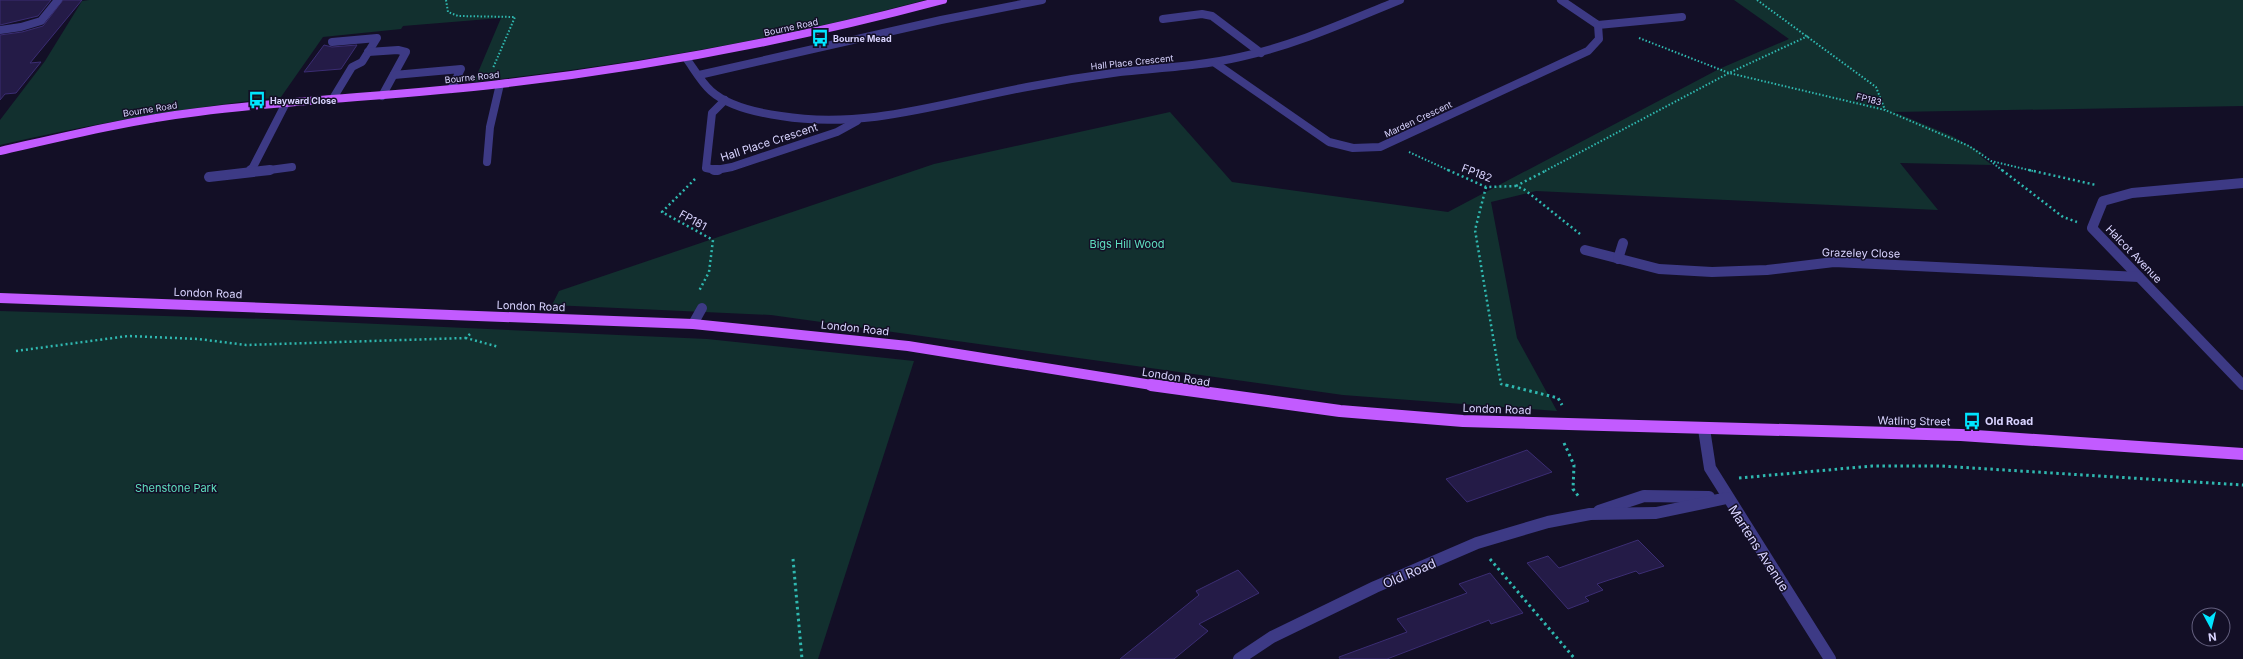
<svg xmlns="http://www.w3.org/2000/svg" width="2243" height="659" font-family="Inter,sans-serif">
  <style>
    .green { fill: #12302f }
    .building { fill: #241b47; stroke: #3b2d73 }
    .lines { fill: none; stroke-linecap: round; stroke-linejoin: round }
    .path-far2 { stroke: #2fb8b0; stroke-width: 2; stroke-dasharray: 1.5 2; stroke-linecap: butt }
    .path-far1 { stroke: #2fb8b0; stroke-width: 2.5; stroke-dasharray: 2 3; stroke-linecap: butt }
    .path { stroke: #2fb8b0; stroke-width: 3; stroke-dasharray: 2.5 3.5; stroke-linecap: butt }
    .minor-far2 { stroke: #3d3a85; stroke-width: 8 }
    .minor-far1 { stroke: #3d3a85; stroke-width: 10 }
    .minor { stroke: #3d3a85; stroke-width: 12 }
    .major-far2 { stroke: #c25bff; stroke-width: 8 }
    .major-far1 { stroke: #c25bff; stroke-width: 10 }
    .major { stroke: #c25bff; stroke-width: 12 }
    .labels { text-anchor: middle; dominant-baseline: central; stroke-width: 3; stroke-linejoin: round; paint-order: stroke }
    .far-street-label { font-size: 9px; fill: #d9d4ff; stroke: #130f26 }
    .far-poi-label { font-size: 9px; font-weight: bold; fill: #d9d4ff; stroke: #130f26; text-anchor: start }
    .street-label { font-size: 11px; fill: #d9d4ff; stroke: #130f26 }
    .park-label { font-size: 11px; fill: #5fe0c0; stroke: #130f26 }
    .poi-label { font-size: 11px; font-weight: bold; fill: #d9d4ff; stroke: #130f26; text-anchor: start }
    .near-street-label { font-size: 13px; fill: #d9d4ff; stroke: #130f26 }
  </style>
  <rect width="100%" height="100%" fill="#130f26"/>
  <g class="green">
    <path d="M89 0H925C777 40 626 65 474 82L501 18 403 26 401 29 323 37 281 97C184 108 95 123 0 145V120L45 61 82 1Z"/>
    <polygon points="1734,0 2243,0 2243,106 1894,112 1952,136 1984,154 1979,155 1992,165 1900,163 1938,210 1536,191 1491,202 1517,338 1557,411 1343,395 771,315 552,305 559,291 934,164 1170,112 1232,182 1448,212 1719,69 1789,39"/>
    <polygon points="0,311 268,319 707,339 914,361 818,659 0,659"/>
  </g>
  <g class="building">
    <polygon points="0,0 51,0 38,16 0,25"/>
    <polygon points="63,0 82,0 30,63 41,62 16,93 5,94 0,100 0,35 22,32 43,26"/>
    <polygon points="324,45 332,47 357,45 341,69 304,72"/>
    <polygon points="1527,450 1552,472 1467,502 1446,479"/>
    <polygon points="1638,540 1664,566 1639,574 1636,571 1597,584 1603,590 1585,597 1589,601 1568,609 1527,563 1548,556 1559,568"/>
    <polygon points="1238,570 1259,593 1199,624 1208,631 1174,659 1120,659 1199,595 1196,591"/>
    <polygon points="1490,573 1523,613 1491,624 1489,620 1387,659 1340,659 1339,657 1407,632 1397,619 1467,593 1459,584"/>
  </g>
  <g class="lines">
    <g class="path-far2">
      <polyline points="446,0 448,12 458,16 515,17 493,68"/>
      <polyline points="1757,0 1876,87 1885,110"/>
      <polyline points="1639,38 1729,73 1885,110 1969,146 1991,161 2033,171"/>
      <polyline points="1409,152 1450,171"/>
      <polyline points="1993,163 2003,171"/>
      <polyline points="1545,171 1729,73 1808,36"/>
    </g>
    <g class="path-far1">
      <polyline points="1448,170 1486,187 1516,186 1525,190 1580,234"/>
      <polyline points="2002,170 2063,217 2077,222"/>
      <polyline points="2029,170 2096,185"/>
      <polyline points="695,179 662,212 713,240 709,272 699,291"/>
      <polyline points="1516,186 1547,170"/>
      <polyline points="1486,187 1475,230 1501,384 1510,386"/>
      <polyline points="470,334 466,338 499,347"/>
      <polyline points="16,351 128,336 198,339 246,345 466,338"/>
    </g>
    <g class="path">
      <polyline points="1506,385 1558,398 1562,405"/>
      <polyline points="1564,443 1574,465 1573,489 1579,497"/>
      <polyline points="1739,478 1872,466 1941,466 2243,485"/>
      <polyline points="793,559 802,659"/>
      <polyline points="1490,559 1575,659"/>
    </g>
    <g class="minor-far2">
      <polyline points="1561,0 1598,25 1682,17"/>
      <polyline points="1163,19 1202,14 1212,16 1261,53"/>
      <polyline points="0,30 21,27 41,21 58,0"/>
      <polyline points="332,42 377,38 362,62 352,67 332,100"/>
      <polyline points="368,52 398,50 406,52 382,96"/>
      <path d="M686 58C694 69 701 82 711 91 729 107 759 113 781 116 865 130 946 102 1027 87 1058 81 1089 76 1120 72 1160 68 1201 66 1240 57 1296 45 1348 21 1400 0"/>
      <polyline points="1215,63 1329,142 1353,148 1380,147 1588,51 1599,39 1598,25"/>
      <polyline points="394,75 461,69 451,89"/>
      <polyline points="699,75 941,20 1042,0"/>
      <polyline points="725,100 712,113 706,168 716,170 732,167 837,132 857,121"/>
      <polyline points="487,162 490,127 500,84"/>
      <polyline points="251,171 286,103"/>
      <polyline points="262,171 292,167"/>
    </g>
    <g class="minor-far1">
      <polyline points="714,170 718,170"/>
      <polyline points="250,172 251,170"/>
      <polyline points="209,177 270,170"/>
      <polyline points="2243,183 2132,193 2103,201 2092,228 2243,385"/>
      <polyline points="1585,250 1659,269 1712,272 1767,270 1834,262 2139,277"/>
      <polyline points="1618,259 1623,243"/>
      <polyline points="693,324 702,308"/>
    </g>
    <g class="minor">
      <polyline points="1704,429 1710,468 1830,659"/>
      <polyline points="1599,511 1644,496 1709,497"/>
      <polyline points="1239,659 1272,637 1375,587 1477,543 1548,522 1590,514 1656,513 1727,498"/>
    </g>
    <path class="major-far2" d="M0 151C66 136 131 120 198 112 298 99 399 96 500 84 650 67 797 39 943 0"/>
    <polyline class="major-far1" points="0,298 693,324 908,346 1158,386"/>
    <polyline class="major" points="1151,385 1340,411 1463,421 1961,435 2243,454"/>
  </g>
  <defs>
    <g id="bus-bare" transform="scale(1.38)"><path d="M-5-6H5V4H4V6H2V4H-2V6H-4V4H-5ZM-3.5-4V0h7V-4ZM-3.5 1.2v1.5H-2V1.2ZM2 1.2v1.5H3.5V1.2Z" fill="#00e5ff" stroke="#130f26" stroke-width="2.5" paint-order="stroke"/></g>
  </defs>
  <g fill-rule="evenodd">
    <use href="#bus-bare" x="820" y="38"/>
    <use href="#bus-bare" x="257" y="100"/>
    <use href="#bus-bare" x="1972" y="421"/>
  </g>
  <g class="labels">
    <g class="far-street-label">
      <text transform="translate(791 27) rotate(-12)">Bourne Road</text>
      <text transform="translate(1132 62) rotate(-6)">Hall Place Crescent</text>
      <text transform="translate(472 77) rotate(-6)">Bourne Road</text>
      <text transform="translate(1869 99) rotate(14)">FP183</text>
      <text transform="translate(150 109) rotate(-9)">Bourne Road</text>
      <text transform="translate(1418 119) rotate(-25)">Marden Crescent</text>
    </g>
    <g class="far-poi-label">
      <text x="833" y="38">Bourne Mead</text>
      <text x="270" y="100">Hayward Close</text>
    </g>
    <g class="street-label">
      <text transform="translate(769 142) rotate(-18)">Hall Place Crescent</text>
      <text transform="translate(1477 173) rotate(21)">FP182</text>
      <text transform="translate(693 220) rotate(29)">FP181</text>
      <text transform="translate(1861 253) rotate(1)">Grazeley Close</text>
      <text transform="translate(2134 254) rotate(46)">Halcot Avenue</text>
      <text transform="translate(208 293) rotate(2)">London Road</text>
      <text transform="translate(531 306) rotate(2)">London Road</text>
      <text transform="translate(855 328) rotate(6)">London Road</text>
      <text transform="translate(1176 377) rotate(9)">London Road</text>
      <text transform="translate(1497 409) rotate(2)">London Road</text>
      <text transform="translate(1914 421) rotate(1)">Watling Street</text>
    </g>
    <g class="park-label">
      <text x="1127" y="244">Bigs Hill Wood</text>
      <text x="176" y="488">Shenstone Park</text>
    </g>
    <g class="poi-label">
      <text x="1985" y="421">Old Road</text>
    </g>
    <g class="near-street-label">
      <text transform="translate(1759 548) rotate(57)">Martens Avenue</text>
      <text transform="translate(1409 573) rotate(-23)">Old Road</text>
    </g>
  </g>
  <g transform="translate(2211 627) rotate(173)"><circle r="19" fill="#130f26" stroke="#625e7d"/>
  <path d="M0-3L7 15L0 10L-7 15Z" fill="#00e5ff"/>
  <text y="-6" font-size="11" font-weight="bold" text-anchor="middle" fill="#d9d4ff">N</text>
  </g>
</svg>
